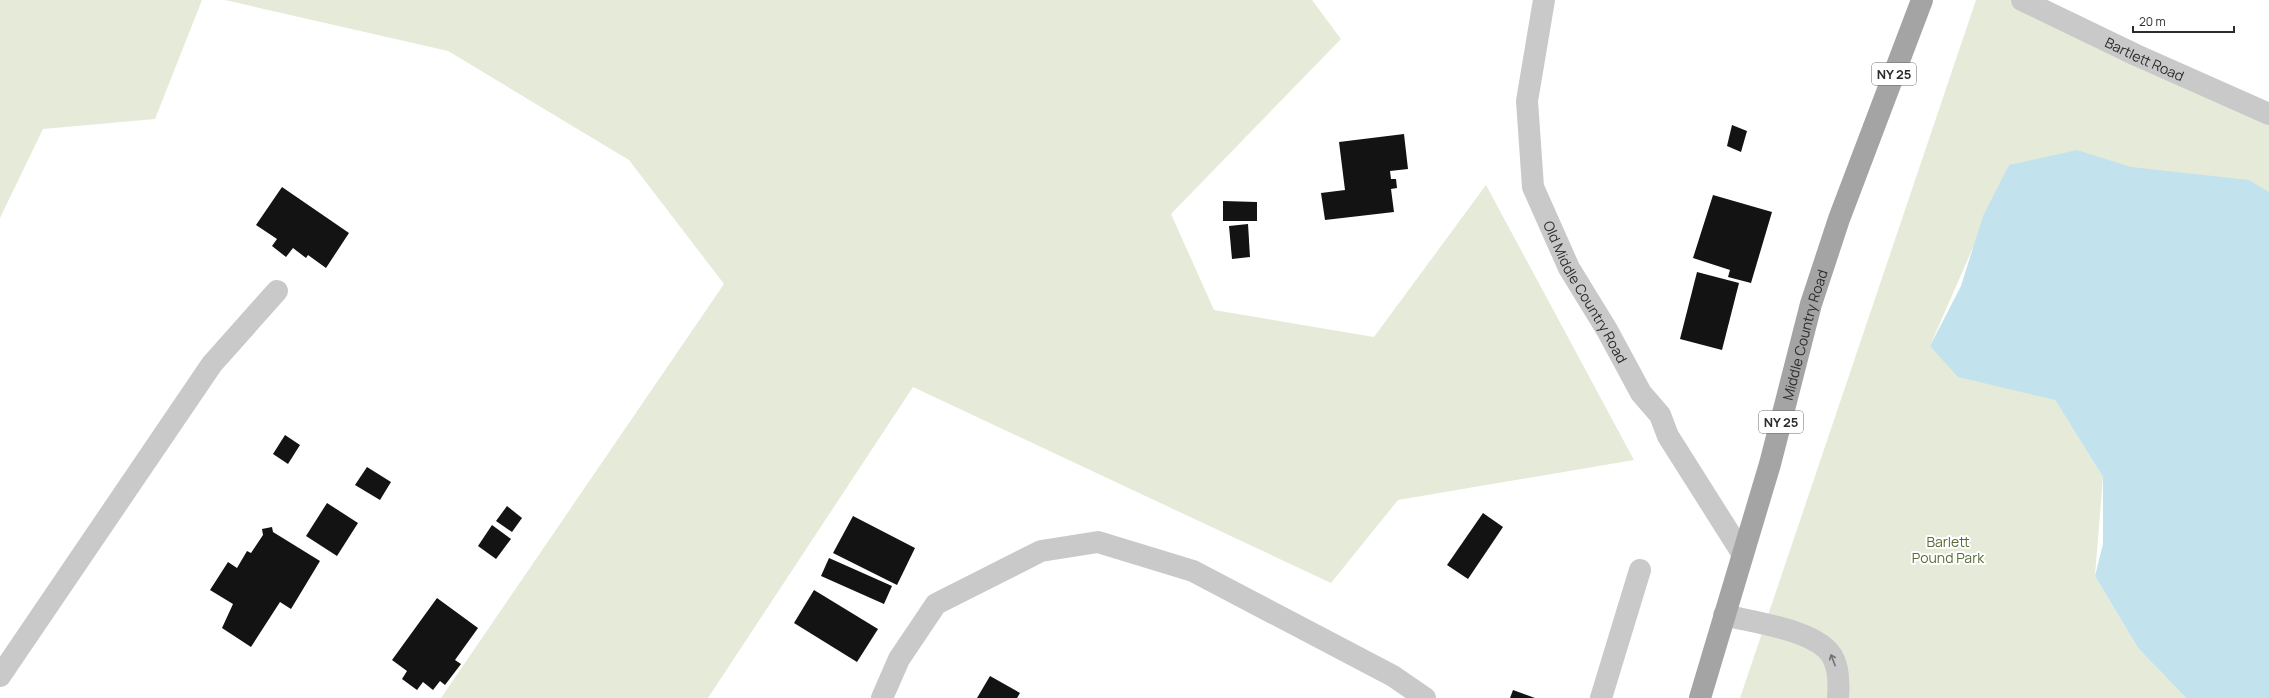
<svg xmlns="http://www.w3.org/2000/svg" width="2269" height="698" font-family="Manrope,sans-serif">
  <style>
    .green { fill: #e5ebd8 }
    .water { fill: #c2e2ed }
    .building { fill: #131313 }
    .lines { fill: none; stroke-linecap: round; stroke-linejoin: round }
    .minor { stroke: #c9c9c9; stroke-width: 22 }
    .major { stroke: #a4a4a4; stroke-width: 22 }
    .oneway { stroke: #737373 }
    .labels { text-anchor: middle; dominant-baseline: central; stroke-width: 4; stroke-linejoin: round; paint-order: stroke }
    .shield { fill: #fff; stroke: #6b6b6b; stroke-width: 1 }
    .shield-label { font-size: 13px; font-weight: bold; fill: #2c2c2c }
    .street-label { font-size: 14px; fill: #2c2c2c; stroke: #fff }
    .park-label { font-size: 14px; fill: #566b37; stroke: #fff }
  </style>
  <rect width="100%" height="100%" fill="#fff"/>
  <g class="green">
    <polygon points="0,0 202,0 155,119 43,129 0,218"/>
    <polygon points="225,0 1312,0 1341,39 1171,214 1214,310 1374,337 1486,185 1634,460 1398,500 1331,583 913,387 708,698 441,698 724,284 629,160 448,51"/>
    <polygon points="1976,0 2023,0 2269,114 2269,206 2009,165 1930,346 2055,400 2103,477 2095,576 2138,648 2186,698 1740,698"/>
  </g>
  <polygon class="water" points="2077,150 2131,167 2249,180 2269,192 2269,698 2186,698 2138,648 2095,576 2103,544 2103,477 2055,400 1958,377 1930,346 1961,286 1983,216 2009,165"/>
  <g class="building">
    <polygon points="1732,125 1747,131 1741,152 1727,146"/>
    <polygon points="1404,134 1408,169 1390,171 1391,179 1396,179 1397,188 1391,189 1394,212 1325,220 1321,193 1345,190 1339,142"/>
    <polygon points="282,187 349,233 326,268 308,255 306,258 293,248 286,257 272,246 277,239 256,225"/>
    <polygon points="1713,195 1772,212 1751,283 1728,277 1730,270 1693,258"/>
    <polygon points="1223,201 1257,202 1257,221 1223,221"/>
    <polygon points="1248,224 1250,257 1232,259 1229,226"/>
    <polygon points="1697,272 1739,283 1722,350 1680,339"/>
    <polygon points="285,435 300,445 288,464 273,454"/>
    <polygon points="367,467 391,482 380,500 355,485"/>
    <polygon points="327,503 358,523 337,556 306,536"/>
    <polygon points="507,506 522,518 512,532 496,521"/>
    <polygon points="1483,513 1503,527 1468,579 1447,565"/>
    <polygon points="853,516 915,548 897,585 833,553"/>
    <polygon points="492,525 511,539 496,559 478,546"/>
    <polygon points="272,527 273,532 320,561 291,609 280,602 251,647 222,628 233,604 210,590 228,562 237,568 247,551 251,553 263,535 262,529"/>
    <polygon points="829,558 892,586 884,604 821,576"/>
    <polygon points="814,590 878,629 857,662 794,623"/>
    <polygon points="437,598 478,628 455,660 461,664 445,685 440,681 433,690 423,682 417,690 402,679 407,671 392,660"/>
    <polygon points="990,676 1020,693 1017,698 977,698"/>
    <polygon points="1513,690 1535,698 1510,698"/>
  </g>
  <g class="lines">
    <g class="minor">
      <path id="s1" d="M1544 0 1527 101 1533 187 1569 268 1607 330 1641 393 1660 415 1668 436 1742 553"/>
      <path id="s2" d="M2022 0 2136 55 2269 114"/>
      <path d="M1724 615C1752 622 1817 630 1832 656 1839 667 1839 685 1838 698"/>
      <polyline points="0,676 212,364 277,291"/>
      <polyline points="882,698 899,659 936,604 1041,551 1098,542 1193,571 1393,676 1425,698"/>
      <polyline points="1601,698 1640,570"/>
    </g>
    <path class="major" id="s3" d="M1700 698 1770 464 1811 304 1839 219 1922 0"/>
  </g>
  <defs><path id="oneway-shaft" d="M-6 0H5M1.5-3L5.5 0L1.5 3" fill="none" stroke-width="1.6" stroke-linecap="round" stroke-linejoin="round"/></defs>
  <use class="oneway" href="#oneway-shaft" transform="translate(1833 660) rotate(-111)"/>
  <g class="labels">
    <g class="shield">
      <rect x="1872" y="63" width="44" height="22" rx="3"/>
      <rect x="1759" y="411" width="44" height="22" rx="3"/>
    </g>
    <g class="shield-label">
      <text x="1894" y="74">NY 25</text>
      <text x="1781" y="422">NY 25</text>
    </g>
    <g class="street-label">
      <text stroke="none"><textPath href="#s2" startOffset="136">Bartlett Road</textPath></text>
      <text stroke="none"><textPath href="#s1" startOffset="306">Old Middle Country Road</textPath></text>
      <text stroke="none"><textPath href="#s3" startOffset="378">Middle Country Road</textPath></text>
    </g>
    <g class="park-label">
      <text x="1948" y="541">Barlett<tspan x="1948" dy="16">Pound Park</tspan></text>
    </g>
  </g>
  <path d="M2133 26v6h101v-6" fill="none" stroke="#2c2c2c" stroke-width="2"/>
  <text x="2139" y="26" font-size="12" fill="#2c2c2c" stroke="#ffffff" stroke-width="3" paint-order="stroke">20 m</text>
</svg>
